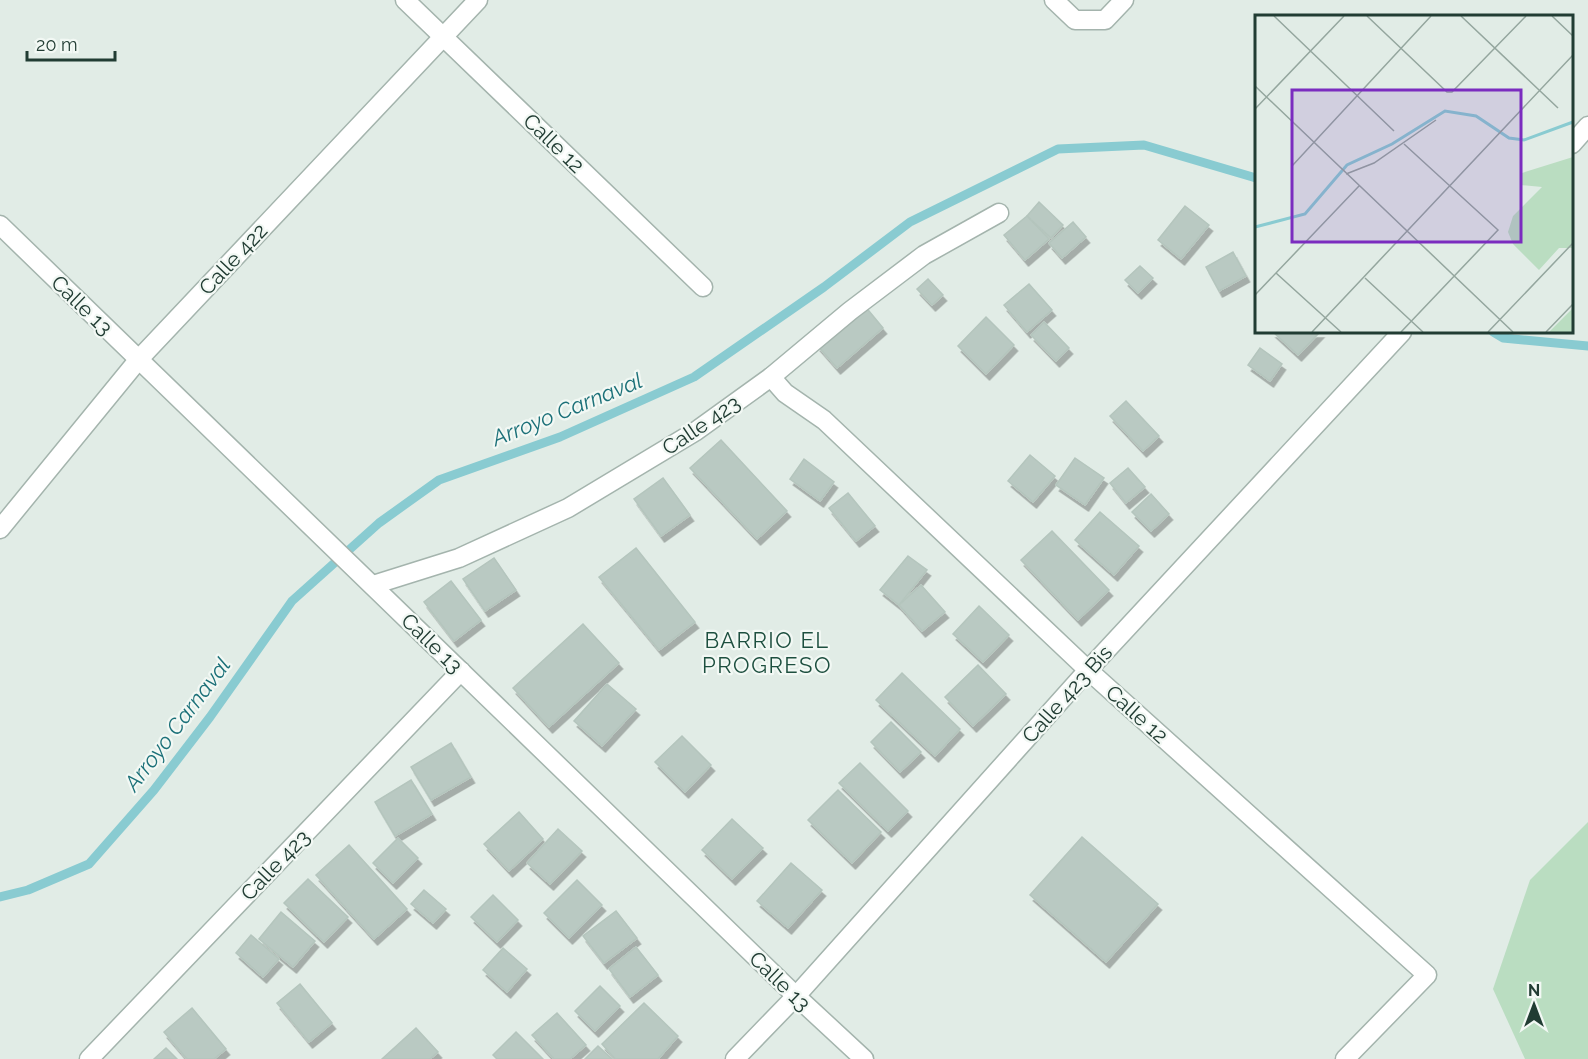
<svg xmlns="http://www.w3.org/2000/svg" width="1588" height="1059" font-family="Raleway,sans-serif">
  <style>
    .green { fill: #baddc1 }
    .lines { fill: none; stroke-linecap: round; stroke-linejoin: round }
    .stream { stroke: #89cbd1; stroke-width: 9 }
    .building { fill: #b9c9c2; stroke: #b4c5bd; stroke-width: 1.5; filter: url(#shadow) }
    .street-casing { stroke: #a4b4ad; stroke-width: 21 }
    .street { stroke: #fff; stroke-width: 18 }
    .labels { text-anchor: middle; dominant-baseline: central; stroke-width: 4.5; stroke-linejoin: round; paint-order: stroke }
    .street-label { font-size: 21px; fill: #213c33; stroke: #f2f8f4 }
    .water-label { font-size: 22px; font-style: italic; fill: #1b7078; stroke: #f2f8f4 }
    .neighbourhood-label { font-size: 22px; letter-spacing: 1.5px; fill: #1d4f3f; stroke: #f2f8f4 }
    .inset-river { fill: none; stroke: #89cbd1; stroke-width: 3 }
    .inset-road { fill: none; stroke: #94a69e; stroke-width: 1.5 }
    .view { fill: #7b2cbf; fill-opacity: 0.15; stroke: #7b2cbf; stroke-width: 3 }
    .inset-edge { fill: none; stroke: #213c33; stroke-width: 3 }
  </style>
  <defs>
    <filter id="shadow"><feDropShadow dx="3.5" dy="6" stdDeviation="0" flood-color="#0004"/></filter>
  </defs>
  <rect width="100%" height="100%" fill="#e1ece6"/>
  <polygon class="green" points="1588,822 1588,1059 1525,1059 1493,989 1530,880"/>
  <g class="lines">
    <g class="stream">
      <polyline points="1493,332 1503,338 1588,346"/>
      <polyline points="0,897 28,890 89,864 154,790 210,717 292,601 379,523 439,480 560,437 694,377 824,287 910,222 1058,149 1144,145 1256,178"/>
    </g>
  </g>
  <g class="building">
    <polygon points="1039,202 1063,225 1051,238 1027,216"/>
    <polygon points="1185,206 1209,225 1181,259 1158,240"/>
    <polygon points="1027,216 1049,239 1025,260 1004,235"/>
    <polygon points="1073,222 1086,237 1062,258 1049,243"/>
    <polygon points="1233,252 1246,276 1219,291 1206,267"/>
    <polygon points="1140,266 1153,278 1138,293 1125,280"/>
    <polygon points="928,279 943,295 932,305 917,289"/>
    <polygon points="1029,284 1052,310 1027,332 1004,305"/>
    <polygon points="864,305 883,328 837,368 817,345"/>
    <polygon points="986,317 1014,345 986,374 958,346"/>
    <polygon points="1044,322 1069,348 1056,361 1031,335"/>
    <polygon points="1273,332 1320,332 1298,355"/>
    <polygon points="1260,348 1282,364 1270,381 1248,365"/>
    <polygon points="1126,401 1159,436 1143,451 1110,416"/>
    <polygon points="721,440 787,511 757,539 690,468"/>
    <polygon points="1030,455 1055,476 1033,502 1008,481"/>
    <polygon points="1075,458 1104,478 1085,505 1056,485"/>
    <polygon points="804,459 834,482 820,501 790,479"/>
    <polygon points="1128,468 1145,487 1126,503 1110,483"/>
    <polygon points="663,478 690,515 661,536 634,499"/>
    <polygon points="848,493 875,526 856,541 829,508"/>
    <polygon points="1151,494 1169,514 1151,531 1132,512"/>
    <polygon points="1100,512 1139,546 1114,575 1075,540"/>
    <polygon points="1052,531 1109,590 1078,620 1021,560"/>
    <polygon points="636,548 695,622 659,650 599,577"/>
    <polygon points="908,556 927,570 899,605 880,590"/>
    <polygon points="494,558 516,590 485,611 463,579"/>
    <polygon points="451,581 481,620 454,641 424,602"/>
    <polygon points="921,585 945,612 922,631 899,605"/>
    <polygon points="979,606 1009,635 983,662 953,634"/>
    <polygon points="583,624 619,663 549,727 513,688"/>
    <polygon points="978,665 1006,694 973,726 945,697"/>
    <polygon points="902,673 960,729 935,756 876,700"/>
    <polygon points="607,684 636,709 602,746 574,721"/>
    <polygon points="891,722 921,752 900,772 871,742"/>
    <polygon points="682,736 711,765 685,792 655,762"/>
    <polygon points="451,743 471,777 431,800 411,767"/>
    <polygon points="860,763 908,811 888,831 839,783"/>
    <polygon points="411,780 432,814 395,836 375,802"/>
    <polygon points="838,790 881,832 852,863 808,820"/>
    <polygon points="519,812 543,839 509,871 484,844"/>
    <polygon points="732,819 763,848 732,879 702,850"/>
    <polygon points="558,829 582,851 550,884 527,863"/>
    <polygon points="1082,837 1158,904 1106,962 1030,895"/>
    <polygon points="398,838 418,858 393,883 373,863"/>
    <polygon points="349,845 407,909 374,939 316,875"/>
    <polygon points="791,863 822,890 788,928 757,901"/>
    <polygon points="308,879 348,917 324,942 284,903"/>
    <polygon points="577,880 602,905 569,938 544,913"/>
    <polygon points="424,890 446,909 433,923 411,904"/>
    <polygon points="493,895 518,920 497,942 471,917"/>
    <polygon points="616,911 637,938 604,963 583,936"/>
    <polygon points="281,912 315,941 293,967 259,939"/>
    <polygon points="251,935 279,959 263,977 236,953"/>
    <polygon points="636,947 658,975 630,997 609,969"/>
    <polygon points="503,948 527,969 507,992 483,970"/>
    <polygon points="300,984 332,1023 309,1042 277,1003"/>
    <polygon points="600,986 620,1006 595,1031 575,1011"/>
    <polygon points="644,1003 678,1036 658,1059 615,1059 602,1044"/>
    <polygon points="192,1008 226,1049 214,1059 187,1059 164,1032"/>
    <polygon points="557,1013 586,1045 570,1059 554,1059 532,1035"/>
    <polygon points="416,1028 438,1052 430,1059 382,1059"/>
    <polygon points="516,1032 543,1059 497,1059 493,1055"/>
    <polygon points="598,1046 612,1059 585,1059"/>
    <polygon points="166,1048 177,1059 154,1059"/>
  </g>
  <g class="lines">
    <g class="street-casing">
      <g id="street">
        <polyline points="405,0 703,287"/>
        <polyline points="1054,0 1075,20 1105,20 1124,0"/>
        <polyline points="1572,144 1588,126"/>
        <polyline points="0,225 796,996 864,1059"/>
        <polyline points="771,377 785,393 824,420 1088,670 1427,975 1345,1059"/>
        <polyline points="0,529 139,359 478,0"/>
        <polyline points="373,585 459,558 568,508 696,431 771,377 850,311 924,255 999,213"/>
        <polyline points="89,1059 461,671"/>
        <polyline points="735,1059 796,996 1088,670 1402,332"/>
      </g>
    </g>
    <use href="#street" class="street"/>
  </g>
  <g class="labels">
    <g class="street-label">
      <text transform="translate(554 143) rotate(44)">Calle 12</text>
      <text transform="translate(233 259) rotate(-47)">Calle 422</text>
      <text transform="translate(82 305) rotate(44)">Calle 13</text>
      <text transform="translate(701 425) rotate(-34)">Calle 423</text>
      <text transform="translate(432 643) rotate(44)">Calle 13</text>
      <text transform="translate(1067 694) rotate(-48)">Calle 423 Bis</text>
      <text transform="translate(1137 714) rotate(42)">Calle 12</text>
      <text transform="translate(275 865) rotate(-46)">Calle 423</text>
      <text transform="translate(780 981) rotate(44)">Calle 13</text>
    </g>
    <g class="water-label">
      <text transform="translate(567 409) rotate(-22)">Arroyo Carnaval</text>
      <text transform="translate(177 724) rotate(-53)">Arroyo Carnaval</text>
    </g>
    <g class="neighbourhood-label">
      <text x="767" y="640">BARRIO EL<tspan x="767" dy="25">PROGRESO</tspan></text>
    </g>
  </g>
  <g transform="translate(1255 15)">
    <rect width="318" height="318" fill="#e1ece6"/>
    <path d="M318 142V233H304L284 255 258 229 253 217 258 201 287 172 265 170 267 158ZM318 293V317H294Z" fill="#baddc1"/>
    <path class="inset-river" d="M0 212 50 199 92 150 137 129 190 96 221 101 254 123 269 125 318 107"/>
    <path class="inset-road" d="M19 1 139 116M112 1 192 77H197L271 1M206 1 303 93M297 1 318 21M0 71 258 317M0 94 89 1M37 151 176 1M91 159 119 148 181 105M21 258 86 317M110 263 168 317M0 280 104 171M57 317 318 40M146 317 243 215 149 129M233 317 318 228M291 317 318 289"/>
    <path class="view" d="M37 75H266V227H37Z"/>
    <rect width="318" height="318" class="inset-edge"/>
  </g>
  <g transform="translate(1534 1005)" stroke="#f2f8f4" stroke-width="4.5" paint-order="stroke">
  <path d="M0-4.5L10 22L0 15L-10 22Z" fill="#213c33"/>
  <text y="-9" font-size="16" font-weight="bold" text-anchor="middle" fill="#213c33">N</text>
  </g>
  <path d="M27 51v9h88v-9" fill="none" stroke="#213c33" stroke-width="3"/>
  <text x="36" y="51" font-size="18" fill="#213c33" stroke="#f2f8f4" stroke-width="4.5" paint-order="stroke">20 m</text>
</svg>
